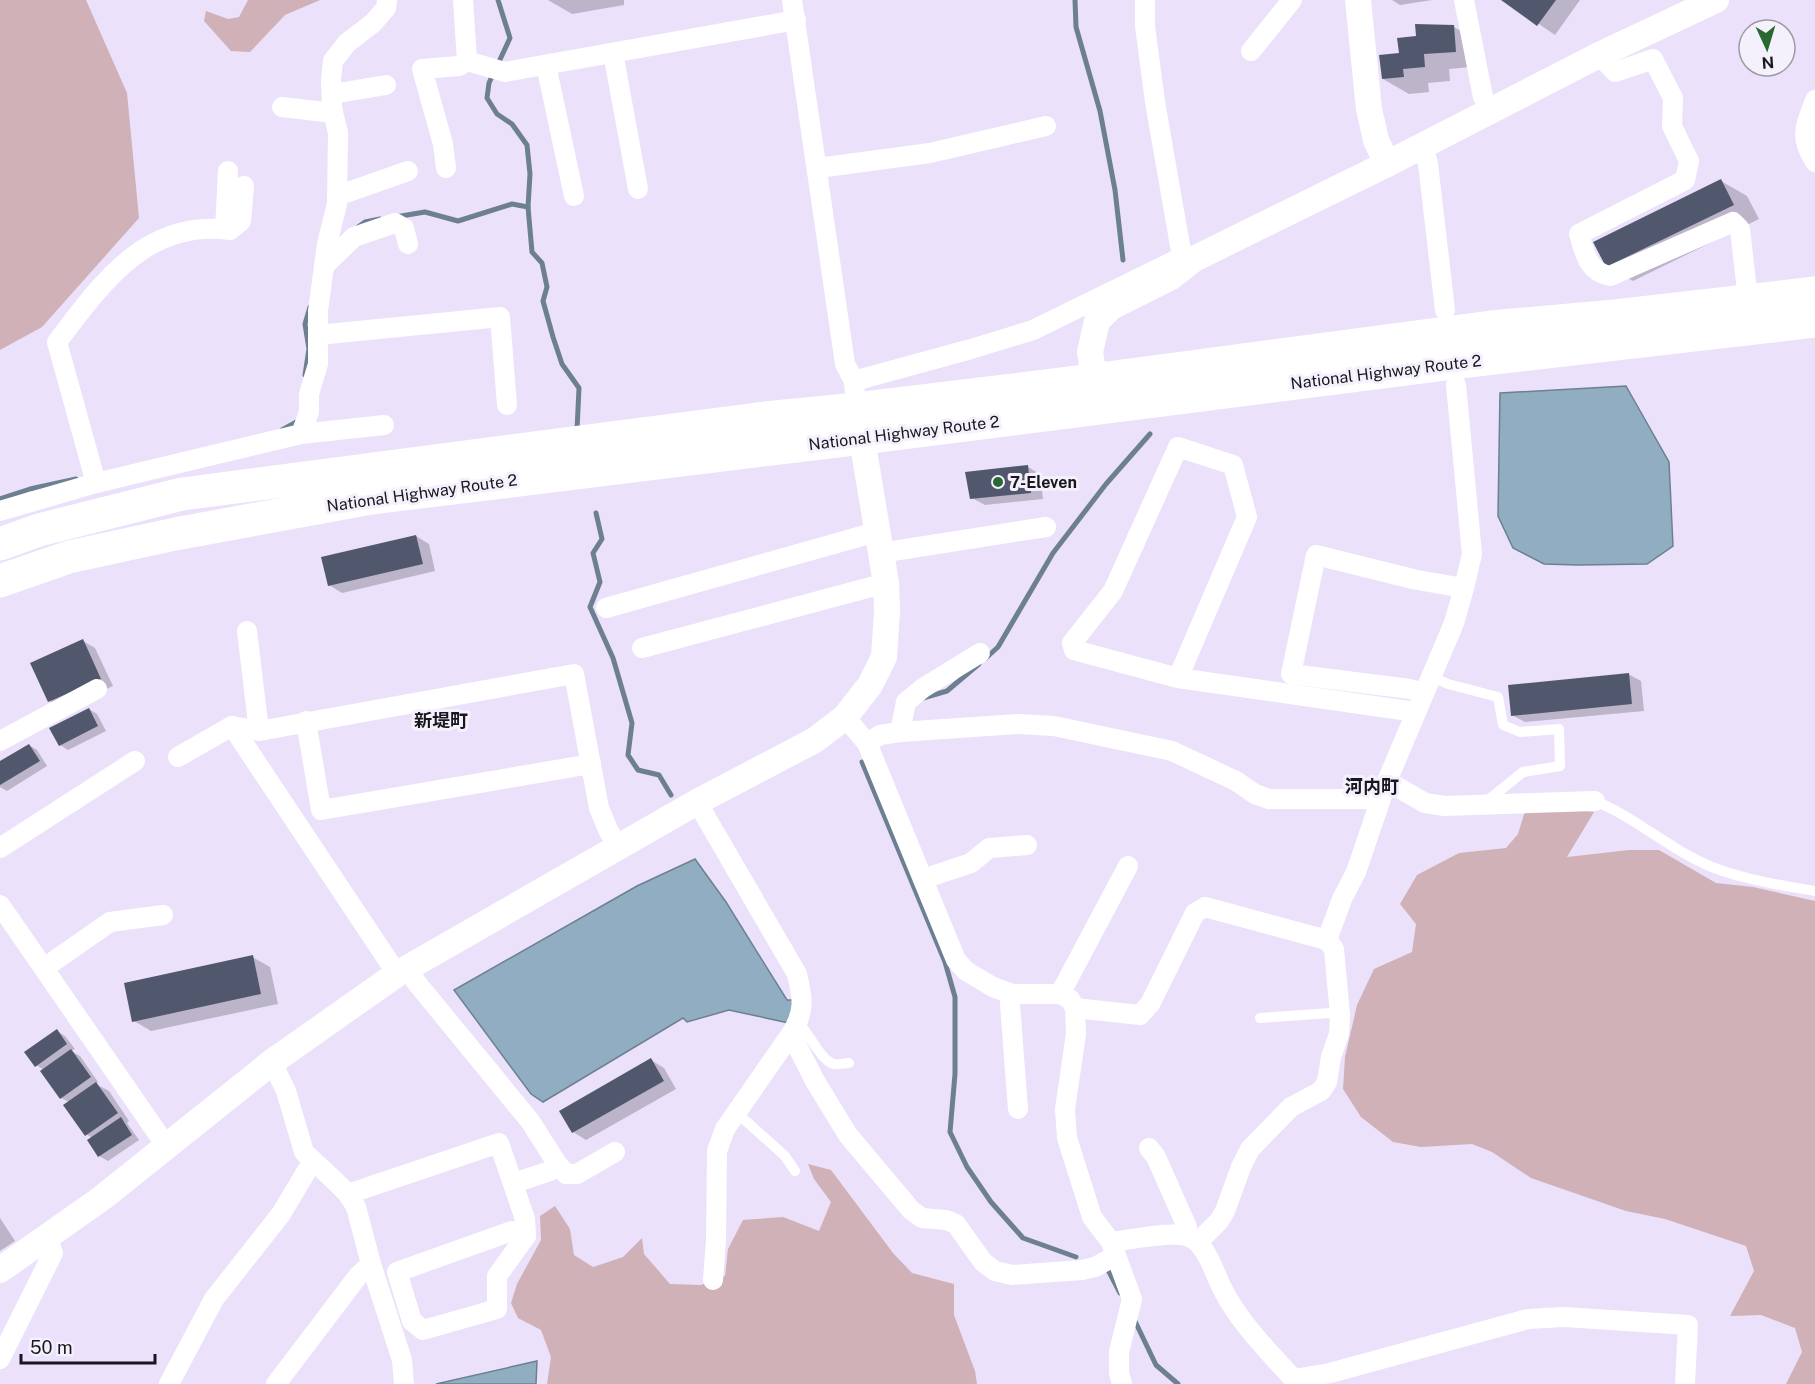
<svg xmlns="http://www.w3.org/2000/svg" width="1815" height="1384" font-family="'Public Sans','Noto Sans JP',sans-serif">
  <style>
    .green { fill: #cfb1b7 }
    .water { fill: #91adc2; stroke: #6d8091; stroke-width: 1.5 }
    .shadow { fill: #0003 }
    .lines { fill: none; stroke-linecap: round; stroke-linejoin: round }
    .stream { stroke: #6d8091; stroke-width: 5 }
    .building { fill: #51586e }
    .service { stroke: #fff; stroke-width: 10 }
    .minor { stroke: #fff; stroke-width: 20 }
    .tertiary { stroke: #fff; stroke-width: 26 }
    .trunk { stroke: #fff; stroke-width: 33 }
    .poi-dot { fill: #286831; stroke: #f5f1fc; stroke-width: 2 }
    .labels { text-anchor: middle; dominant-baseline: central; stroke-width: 6; stroke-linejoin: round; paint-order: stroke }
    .street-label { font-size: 16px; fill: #1a161f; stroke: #f5f1fc }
    .poi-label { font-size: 16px; font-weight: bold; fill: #1a161f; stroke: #f5f1fc; text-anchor: start }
    .neighbourhood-label { font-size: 18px; font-weight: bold; fill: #1a161f; stroke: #f5f1fc }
  </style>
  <rect width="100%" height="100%" fill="#ebe1fb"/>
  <g class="green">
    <polygon points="0,0 86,0 127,93 139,218 42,327 0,350"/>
    <polygon points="248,0 320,0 285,15 250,52 231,51 204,21 206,11 228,19 239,17"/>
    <polygon points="1572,809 1594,812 1567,857 1629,850 1659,850 1716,883 1753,887 1815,901 1815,1384 1786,1384 1802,1352 1795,1328 1761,1315 1730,1316 1754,1271 1746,1246 1665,1219 1626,1211 1531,1178 1492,1152 1472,1144 1421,1147 1393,1142 1361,1117 1343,1089 1345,1057 1357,1005 1374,969 1412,952 1416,924 1400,904 1417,875 1459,853 1506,848 1518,834 1525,811"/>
    <polygon points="808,1164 831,1170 893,1253 912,1273 954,1284 954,1315 975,1371 977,1384 547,1384 551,1357 541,1330 518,1318 511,1303 517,1284 541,1240 540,1216 555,1206 570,1229 574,1255 593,1267 623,1257 642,1238 644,1254 670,1284 701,1285 725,1276 728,1249 743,1220 783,1217 819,1231 831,1202 814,1179"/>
  </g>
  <g class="water">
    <polygon points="1626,386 1669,462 1673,546 1647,564 1578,565 1544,564 1513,548 1498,516 1500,393"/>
    <polygon points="695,859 726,902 787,1000 796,1000 789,1023 729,1010 687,1022 683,1018 543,1102 531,1094 454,990 637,886"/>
    <polygon points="537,1361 536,1384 436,1384"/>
  </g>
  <g class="shadow">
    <polygon points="548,0 624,0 624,5 572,14"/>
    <polygon points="1392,0 1432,0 1400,5"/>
    <polygon points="1504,0 1580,0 1555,35"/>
    <polygon points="1454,27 1480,42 1482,66 1449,69 1450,81 1428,83 1429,92 1409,94 1383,79 1401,55"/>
    <polygon points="1721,181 1747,196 1759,219 1633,281 1607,266"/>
    <polygon points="1028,467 1040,474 1043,499 985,505 972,498"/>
    <polygon points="416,536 429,544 435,571 342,593 329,585"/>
    <polygon points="83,641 95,648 113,686 62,709 50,701"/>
    <polygon points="1628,674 1641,681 1644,711 1525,722 1512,715"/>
    <polygon points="89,709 97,714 106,731 68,750 60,745"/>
    <polygon points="29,745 37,750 47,766 7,791 0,787 0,763"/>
    <polygon points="252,957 270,967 278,1004 151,1031 134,1021"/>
    <polygon points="57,1031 65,1036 75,1049 71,1051 80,1056 98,1082 96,1084 109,1091 129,1121 127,1123 139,1140 108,1161 99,1156 89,1140 92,1138 86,1134 69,1102 61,1098 44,1070 36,1065"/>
    <polygon points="651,1060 664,1068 676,1089 586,1140 573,1132 561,1112"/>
    <polygon points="0,1218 15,1241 0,1251"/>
  </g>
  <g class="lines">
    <g class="stream">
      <polyline points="1075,0 1076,27 1100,111 1115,190 1123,260"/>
      <polyline points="497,66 510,38 498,0"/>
      <polyline points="493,74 489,83 487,98 497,114 512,124 527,145 530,174 528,207 532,252 542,263 547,287 543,301 553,337 562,364 579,388 577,430"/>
      <polyline points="395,217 425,212 458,221 512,204 528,207"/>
      <polyline points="358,227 365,222 380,219"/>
      <polyline points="305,375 309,349 305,324 310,307"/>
      <polyline points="282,430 300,420"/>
      <polyline points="0,499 30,489 76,479"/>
      <polyline points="596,513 602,539 593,553 600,582 590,607 613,658 632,723 628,755 638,770 659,775 671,795"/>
      <polyline points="986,658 998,647 1053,553 1106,484 1150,434"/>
      <polyline points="923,698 947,691 979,664"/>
      <polyline points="862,762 945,962 955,997 955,1074 950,1132 967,1167 991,1202 1023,1238 1076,1257"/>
      <polyline points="1107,1268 1120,1293"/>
      <polyline points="1133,1317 1156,1365 1178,1384"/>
    </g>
  </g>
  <g class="building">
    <polygon points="1501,0 1556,0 1537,26"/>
    <polygon points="1415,24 1454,25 1456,52 1424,54 1425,67 1403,69 1404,77 1382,79 1379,55 1399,53 1397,38 1416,36"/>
    <polygon points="1721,179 1734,205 1606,267 1593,242"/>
    <polygon points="1028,465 1031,493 970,499 965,472"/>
    <polygon points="416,535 423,564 328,586 321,557"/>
    <polygon points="83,639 101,679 48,702 30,663"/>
    <polygon points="1629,673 1632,704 1511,716 1508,685"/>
    <polygon points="89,708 98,726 59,746 49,728"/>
    <polygon points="29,744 40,761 0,785 0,761"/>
    <polygon points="253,955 261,994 132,1022 124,983"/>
    <polygon points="57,1029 67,1044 35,1067 24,1052"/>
    <polygon points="71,1049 91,1077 60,1099 40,1071"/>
    <polygon points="651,1058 664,1081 572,1133 559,1111"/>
    <polygon points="96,1082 118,1113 85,1136 63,1105"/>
    <polygon points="121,1117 132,1135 98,1157 87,1140"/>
  </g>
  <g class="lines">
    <g class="service">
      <polyline points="1432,677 1448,684 1498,697 1503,725 1520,732 1559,729 1560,766 1523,772 1487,801"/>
      <path d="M1595 801C1637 818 1670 850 1712 867 1745 880 1780 885 1815 891"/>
      <polyline points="1260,1018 1330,1013 1340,1015"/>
      <path d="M798 1022C809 1033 821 1061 834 1064 838 1065 845 1063 849 1063"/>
      <polyline points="737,1113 785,1156 795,1171"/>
    </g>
    <g class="minor">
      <polyline points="463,0 467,61 505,72 796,20"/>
      <polyline points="792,0 845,364 854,381 856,409"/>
      <polyline points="1145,0 1145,26 1155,102 1182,257 1192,259"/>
      <polyline points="1464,0 1483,97 1491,110"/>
      <polyline points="1251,51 1292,0"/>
      <polyline points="613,53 638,189"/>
      <path d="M1599 55 1615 72 1653 59 1673 98 1672 126 1689 161 1685 180 1579 234C1585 253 1587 271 1610 276L1733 222 1740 229 1748 300"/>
      <polyline points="546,65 574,196"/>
      <polyline points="332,94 386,85"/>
      <path d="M1815 100C1805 128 1799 136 1815 162"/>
      <polyline points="282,107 333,113"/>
      <polyline points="1423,146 1428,164 1445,310"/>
      <polyline points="446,168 443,144 422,69 459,66 467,61"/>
      <polyline points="818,168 930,153 1046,126"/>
      <polyline points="337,196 408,171"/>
      <polyline points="225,229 228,171"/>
      <polyline points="326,264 354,237 395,223 404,228 408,244"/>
      <polyline points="318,335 500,317 507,405"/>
      <polyline points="854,381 971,349 1033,330 1182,257"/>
      <polyline points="301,434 384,425"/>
      <path d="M96 483 57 342C102 283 146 219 230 230L241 221 244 186"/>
      <polyline points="0,511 96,483 301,434 309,412 309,394 318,364 318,311 327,244 337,204 338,133 332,108 331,80 333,61 347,43 373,23 386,8 387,0"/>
      <polyline points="880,553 1046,527"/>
      <polyline points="606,608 876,532"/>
      <polyline points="247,631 259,731"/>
      <polyline points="642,648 886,583"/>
      <polyline points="1178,678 1247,517 1233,465 1178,447 1113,591 1072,643 1074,650 1178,678 1416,712"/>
      <polyline points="1424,693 1410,689 1291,674 1316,555 1417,580 1464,588"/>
      <polyline points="845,717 867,743 956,960 966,971 993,987 1012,994 1060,994 1070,999 1075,1008 1076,1034 1065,1109 1067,1138 1092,1217 1111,1242 1132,1299 1119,1352 1119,1373 1122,1384"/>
      <polyline points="306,721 321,810 591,764"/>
      <polyline points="232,726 397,974"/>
      <polyline points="900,732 906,702 923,688 980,653"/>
      <polyline points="0,741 97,689"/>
      <polyline points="867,743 880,735 900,732 1017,724 1054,726 1172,751 1236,781 1255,794 1269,799 1366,799 1379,801"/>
      <polyline points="178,757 232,726 259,731 574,674 599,808 609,832 618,846"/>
      <polyline points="1387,781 1425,803 1445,806 1595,801"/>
      <path d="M697 802 797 974C803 998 805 1012 791 1034L725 1129 717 1151 716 1240 713 1280"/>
      <polyline points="0,848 135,761"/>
      <polyline points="923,879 971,863 989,848 1027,845"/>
      <polyline points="0,905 167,1147"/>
      <polyline points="1327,940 1342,899 1356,872 1387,781 1454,623 1464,588 1472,554 1456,385"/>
      <polyline points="44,968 110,922 163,915"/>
      <polyline points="408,968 416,982 530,1121 558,1165 566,1174 577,1174 615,1152"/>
      <polyline points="1012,994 1010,1004 1018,1109"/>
      <polyline points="1060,994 1128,866"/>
      <polyline points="1075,1008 1140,1015 1150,1004 1195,913 1205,907 1327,940 1334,949 1340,1015 1339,1034 1331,1057 1327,1082 1321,1091 1291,1107 1250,1149 1241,1167 1225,1211 1219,1221 1199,1241"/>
      <polyline points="791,1034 815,1081 848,1135 911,1210 922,1218 946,1220 956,1224 983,1262 995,1271 1012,1275 1082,1270 1095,1267 1115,1256"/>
      <polyline points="272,1062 286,1091 304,1152 336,1182 348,1194 356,1207 371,1264 402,1360 404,1384"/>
      <polyline points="1149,1148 1156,1157 1187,1227 1186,1235"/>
      <polyline points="514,1183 550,1171 558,1165"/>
      <polyline points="348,1194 499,1143 525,1219 526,1236"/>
      <polygon points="512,1231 526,1236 497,1276 497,1309 423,1330 412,1321 397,1272"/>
      <path d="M1111 1242C1130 1240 1173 1230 1189 1237 1207 1244 1214 1273 1223 1290 1241 1325 1272 1355 1298 1384"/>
      <polyline points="0,1359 53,1253 47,1238"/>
      <polyline points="1294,1379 1330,1373 1528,1319 1564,1317 1688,1325 1685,1384"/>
      <polyline points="169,1384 214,1299 281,1214 312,1162"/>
      <polyline points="276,1384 358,1276 371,1264"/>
    </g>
    <g class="tertiary">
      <polyline points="1358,0 1369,109 1376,140 1387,164"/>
      <polyline points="1097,396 1090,352 1097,321 1111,307 1171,277 1194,259 1387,164 1599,55 1716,0"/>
      <polyline points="0,1270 102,1198 272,1062 397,974 697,802 815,740 845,717 870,685 884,657 887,611 886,583 859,421"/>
    </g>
    <g class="trunk">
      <polyline points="0,544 39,530 182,494 765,418 856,409 1094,380 1491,327 1615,316 1815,293"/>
      <polyline points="0,581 69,557 175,534 371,498 862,438 1470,361 1815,321"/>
    </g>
  </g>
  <circle class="poi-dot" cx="998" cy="482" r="6"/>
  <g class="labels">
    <g class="street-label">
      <text transform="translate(1386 372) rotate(-7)">National Highway Route 2</text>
      <text transform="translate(904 433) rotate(-7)">National Highway Route 2</text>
      <text transform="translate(422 493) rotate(-8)">National Highway Route 2</text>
    </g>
    <g class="poi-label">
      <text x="1010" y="482">7-Eleven</text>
    </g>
    <g class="neighbourhood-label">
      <text x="441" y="720">新堤町</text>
      <text x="1372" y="786">河内町</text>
    </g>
  </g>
  <g transform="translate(1767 48) rotate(176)"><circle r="28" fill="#f5f1fc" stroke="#9d99a4" stroke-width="1.5"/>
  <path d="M0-4.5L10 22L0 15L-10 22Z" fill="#286831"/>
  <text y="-9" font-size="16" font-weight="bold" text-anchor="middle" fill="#1a161f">N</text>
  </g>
  <path d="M21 1354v9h134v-9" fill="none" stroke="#1a161f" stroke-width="3"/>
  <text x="30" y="1354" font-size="18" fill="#1a161f" stroke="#f5f1fc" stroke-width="4.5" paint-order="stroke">50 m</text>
</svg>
